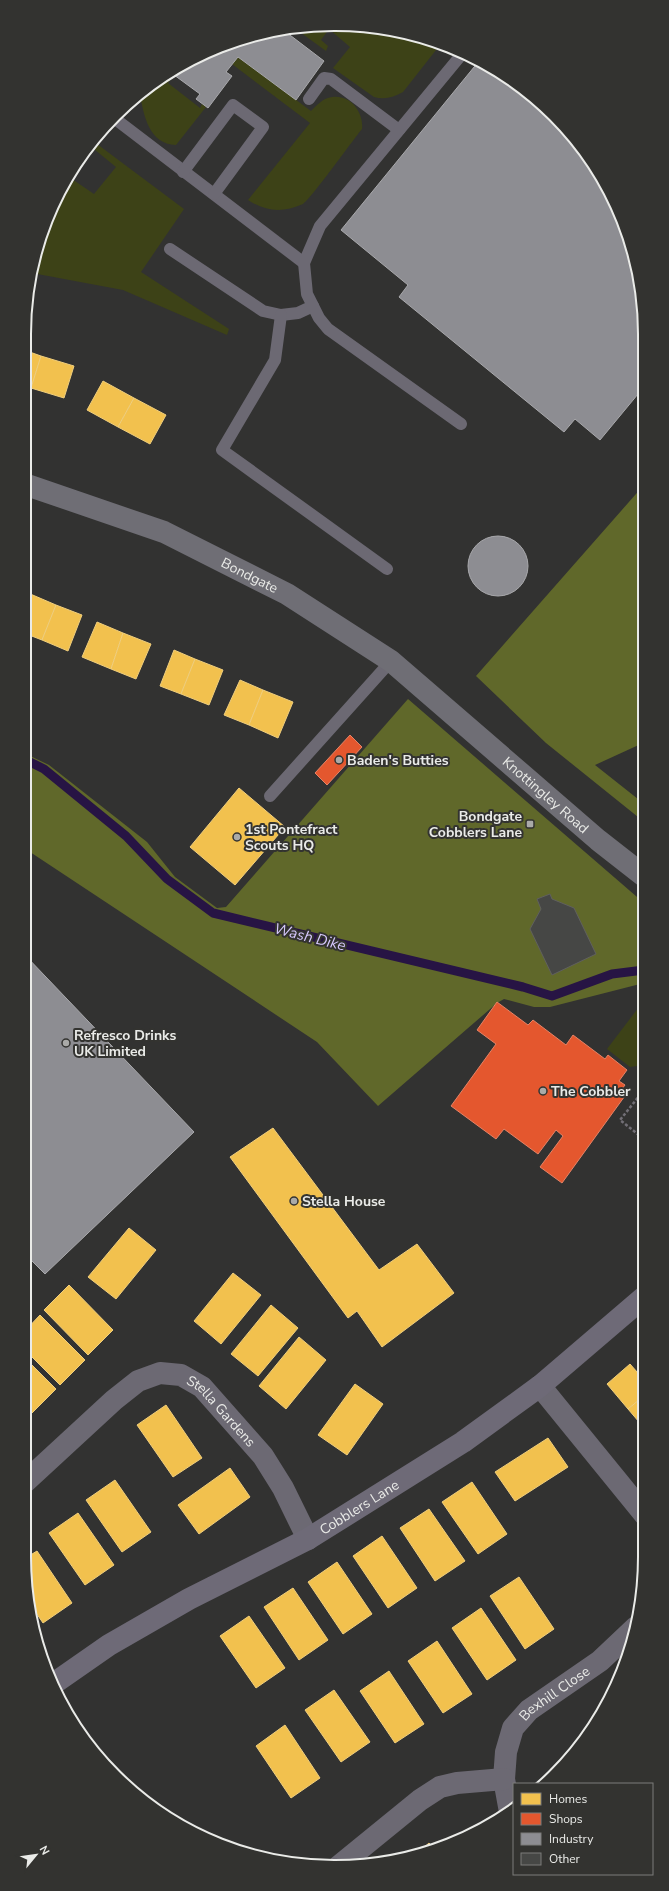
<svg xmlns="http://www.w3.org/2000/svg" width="669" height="1891" font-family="'Nunito Sans',sans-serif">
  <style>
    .green { fill: #3d4217 }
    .forest { fill: #60682a }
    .homes { fill: #f2c14e; stroke: #f0ce7c }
    .shops { fill: #e4572e; stroke: #e68366 }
    .industry { fill: #8d8d92; stroke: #a9a9ac }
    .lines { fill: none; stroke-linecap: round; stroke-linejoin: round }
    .stream { stroke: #271444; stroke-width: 9 }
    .building { fill: #464745; stroke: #60605e }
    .path { stroke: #726f76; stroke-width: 2.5; stroke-dasharray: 3 2; stroke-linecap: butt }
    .lane { stroke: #6c6973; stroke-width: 12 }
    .street { stroke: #6c6973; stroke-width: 22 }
    .secondary { stroke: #6e6a77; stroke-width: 22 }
    .highway { stroke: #6f6e75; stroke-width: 22 }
    .poi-dot { fill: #aaaaa8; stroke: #333330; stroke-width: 1.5 }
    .labels { text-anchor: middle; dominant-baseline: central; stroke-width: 4; stroke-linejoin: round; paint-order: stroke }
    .street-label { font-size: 14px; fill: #eaebe8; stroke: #333330 }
    .poi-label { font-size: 14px; font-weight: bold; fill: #eaebe8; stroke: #333330; text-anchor: start }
    .water-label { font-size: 15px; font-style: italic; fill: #d7c9fe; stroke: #333330 }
    .rim { fill: none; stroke: #eaebe8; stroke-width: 2 }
  </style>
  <rect width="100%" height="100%" fill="#323231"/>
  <g class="green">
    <path d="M355 25 415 35 440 45 403 92C394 97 385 100 374 97L333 68 350 47 329 29 321 40 328 46 326 51 293 27Z"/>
    <path d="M238 57 311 111C317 105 323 98 332 97 350 94 364 112 362 129 353 140 310 200 303 204 283 213 266 212 248 200L310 123 232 64Z"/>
    <path d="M167 75 172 78 168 83 200 108 202 104 206 107 176 145C149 144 144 116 140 95Z"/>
    <path d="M93 141 184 209 141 272 229 329 227 335 123 290 32 273C37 239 51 205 69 177L94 194 116 167 89 145Z"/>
    <polygon points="642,1003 644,1005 644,1065 630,1067 607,1049"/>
  </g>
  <g class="forest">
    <polygon points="643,486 643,743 595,765 643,803 643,821 546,743 476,676"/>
    <polygon points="408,699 644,903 644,983 550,1007 534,1007 504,999 497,1003 378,1106 317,1042 24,848 24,753 49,765 147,842 175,877 217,908 226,907"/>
  </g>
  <g class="homes">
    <polygon points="24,350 41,356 31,388 24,385"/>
    <polygon points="41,356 74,366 64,398 31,388"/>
    <polygon points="103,381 134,398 118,427 87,410"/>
    <polygon points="134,398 166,415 150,444 118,427"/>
    <polygon points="28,593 56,605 42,640 24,633 24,604"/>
    <polygon points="56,605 82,615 68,651 42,640"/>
    <polygon points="97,622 123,633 111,669 82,657"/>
    <polygon points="123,633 151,644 136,679 111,669"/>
    <polygon points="174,650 195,659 181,694 160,686"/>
    <polygon points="195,659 223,670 209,705 181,694"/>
    <polygon points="240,680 263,690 249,725 224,715"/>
    <polygon points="263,690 293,702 278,738 249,725"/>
    <polygon points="239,788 285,827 235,885 190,847"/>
    <polygon points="273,1128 379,1270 417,1244 454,1293 382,1347 357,1311 348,1318 230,1157"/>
    <polygon points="129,1228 156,1250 116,1299 88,1277"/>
    <polygon points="233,1273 261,1295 221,1344 194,1321"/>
    <polygon points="69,1285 113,1330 88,1355 44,1310"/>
    <polygon points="271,1305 298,1328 258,1376 231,1354"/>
    <polygon points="40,1315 85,1360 60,1385 24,1349 24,1332"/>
    <polygon points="299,1337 326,1360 286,1409 259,1386"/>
    <polygon points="24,1357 56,1389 31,1414 24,1407"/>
    <polygon points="630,1364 645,1381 645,1395 628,1409 607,1384"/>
    <polygon points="355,1384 383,1404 347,1455 318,1435"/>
    <polygon points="645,1395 645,1429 628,1409"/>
    <polygon points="166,1405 202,1458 173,1477 137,1425"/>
    <polygon points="548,1438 568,1467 515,1501 495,1472"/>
    <polygon points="230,1468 250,1497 199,1534 178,1505"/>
    <polygon points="115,1480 151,1532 122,1552 86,1500"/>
    <polygon points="472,1482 507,1534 478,1554 442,1502"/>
    <polygon points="429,1509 465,1561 435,1581 400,1528"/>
    <polygon points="78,1513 114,1565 85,1585 49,1533"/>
    <polygon points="382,1536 417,1588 388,1608 353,1556"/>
    <polygon points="37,1551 72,1603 43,1623 28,1601 24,1559"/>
    <polygon points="337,1562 372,1614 343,1634 308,1582"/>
    <polygon points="519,1577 554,1629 525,1649 490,1596"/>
    <polygon points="293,1588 328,1640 299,1660 264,1607"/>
    <polygon points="481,1608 516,1660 487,1680 452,1628"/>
    <polygon points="249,1616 285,1668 256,1688 220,1636"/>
    <polygon points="437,1641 472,1694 443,1713 408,1661"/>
    <polygon points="389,1671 424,1724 395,1743 360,1691"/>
    <polygon points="334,1690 370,1742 341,1762 305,1710"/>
    <polygon points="285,1725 320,1778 291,1798 256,1746"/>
    <polygon points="429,1843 434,1848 413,1857"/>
  </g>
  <g class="shops">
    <polygon points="350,735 362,747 327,785 315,773"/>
    <polygon points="497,1002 528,1025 533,1020 566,1045 573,1035 605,1059 608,1055 627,1070 619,1081 625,1085 622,1089 627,1093 562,1183 540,1167 563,1136 556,1130 538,1154 504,1129 496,1139 451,1106 496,1044 477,1030"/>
  </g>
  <g class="industry">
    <polygon points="282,29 324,61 296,100 238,57 226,72 232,76 208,108 196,99 200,94 170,72 179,66 234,41"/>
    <polygon points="479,61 490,66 568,130 613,197 642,294 643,388 600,440 575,419 564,432 399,297 408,285 341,230"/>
    <circle cx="498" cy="566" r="30"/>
    <polygon points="24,954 194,1132 45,1274 24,1253"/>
  </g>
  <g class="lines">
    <polyline class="stream" points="24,759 44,769 126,836 167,879 213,913 523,987 552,996 612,974 644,970"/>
  </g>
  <polygon class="building" points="550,894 552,899 574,908 596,954 552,975 530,929 541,909 537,899"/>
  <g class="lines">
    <polyline class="path" points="644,1090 620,1120 644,1139"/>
    <g class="lane">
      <polyline points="309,99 324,78 331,79 399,130"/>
      <polyline points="114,118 304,263"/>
      <polyline points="183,172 233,105 263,127 214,194"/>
      <polyline points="170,249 263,311 281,315 298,313 313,306"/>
      <polyline points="281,315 275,360 222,450 387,569"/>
      <polyline points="461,424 328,329 319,318 307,294 304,263 320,226 462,54"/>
      <polyline points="270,796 391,661"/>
    </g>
    <g class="street">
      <polyline points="540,1386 645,1515"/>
      <path id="s1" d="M24 1483 114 1400 138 1381 160 1373 181 1375 202 1387 263 1456 283 1488 308 1539"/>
      <path id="s2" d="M510 1812 504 1779 506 1752 513 1728 529 1710 600 1661 636 1627"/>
      <polyline points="339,1866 420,1800 440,1787 457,1783 504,1779"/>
    </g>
    <path class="secondary" id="s3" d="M53 1684 109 1645 189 1599 308 1539 463 1442 540 1386 644 1297"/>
    <path class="highway" id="s4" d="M24 484 164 532 287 594 391 661 598 840 644 876"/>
  </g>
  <g class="poi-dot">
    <circle cx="339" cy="760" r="4"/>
    <rect x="526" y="820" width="8" height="8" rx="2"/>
    <circle cx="237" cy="837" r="4"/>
    <circle cx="66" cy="1043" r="4"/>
    <circle cx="543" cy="1091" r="4"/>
    <circle cx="294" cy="1201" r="4"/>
  </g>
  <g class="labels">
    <g class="street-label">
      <text stroke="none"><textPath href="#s4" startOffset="244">Bondgate</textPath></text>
      <text stroke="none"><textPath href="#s4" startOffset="614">Knottingley Road</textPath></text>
      <text stroke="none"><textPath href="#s1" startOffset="252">Stella Gardens</textPath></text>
      <text stroke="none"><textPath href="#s3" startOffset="354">Cobblers Lane</textPath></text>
      <text stroke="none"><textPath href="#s2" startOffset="140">Bexhill Close</textPath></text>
    </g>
    <g class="poi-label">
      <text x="347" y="760">Baden's Butties</text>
      <text x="522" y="816" text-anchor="end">Bondgate<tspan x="522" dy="16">Cobblers Lane</tspan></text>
      <text x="245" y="829">1st Pontefract<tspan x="245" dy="16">Scouts HQ</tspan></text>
      <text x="74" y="1035">Refresco Drinks<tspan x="74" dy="16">UK Limited</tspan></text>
      <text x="551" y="1091">The Cobbler</text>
      <text x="302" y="1201">Stella House</text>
    </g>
    <g class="water-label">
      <text transform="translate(310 937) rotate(14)">Wash Dike</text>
    </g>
  </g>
  <path d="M0 0H669V1891H0ZM334 31H335A303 303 0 0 1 638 334V1557A303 303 0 0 1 335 1860H334A303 303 0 0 1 31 1557V334A303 303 0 0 1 334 31Z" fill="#333330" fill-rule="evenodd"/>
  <path class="rim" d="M334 31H335A303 303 0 0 1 638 334V1557A303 303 0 0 1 335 1860H334A303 303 0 0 1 31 1557V334A303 303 0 0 1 334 31Z"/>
  <rect x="513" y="1783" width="140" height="92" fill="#333330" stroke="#7c7d7a"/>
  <rect x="521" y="1793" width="20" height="12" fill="#f2c14e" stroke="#7c7d7a"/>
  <text x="549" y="1803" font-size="12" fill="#eaebe8">Homes</text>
  <rect x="521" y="1813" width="20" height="12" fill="#e4572e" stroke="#7c7d7a"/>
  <text x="549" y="1823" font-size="12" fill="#eaebe8">Shops</text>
  <rect x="521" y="1833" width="20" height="12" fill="#8d8d92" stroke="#7c7d7a"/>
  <text x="549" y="1843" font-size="12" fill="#eaebe8">Industry</text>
  <rect x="521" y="1853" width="20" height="12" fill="#464745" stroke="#7c7d7a"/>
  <text x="549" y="1863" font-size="12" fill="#eaebe8">Other</text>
  <g transform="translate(36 1855) rotate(61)" stroke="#333330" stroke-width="3" paint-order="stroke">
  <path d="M0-3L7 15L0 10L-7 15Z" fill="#eaebe8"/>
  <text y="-6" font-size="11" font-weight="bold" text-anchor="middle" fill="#eaebe8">N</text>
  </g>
</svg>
